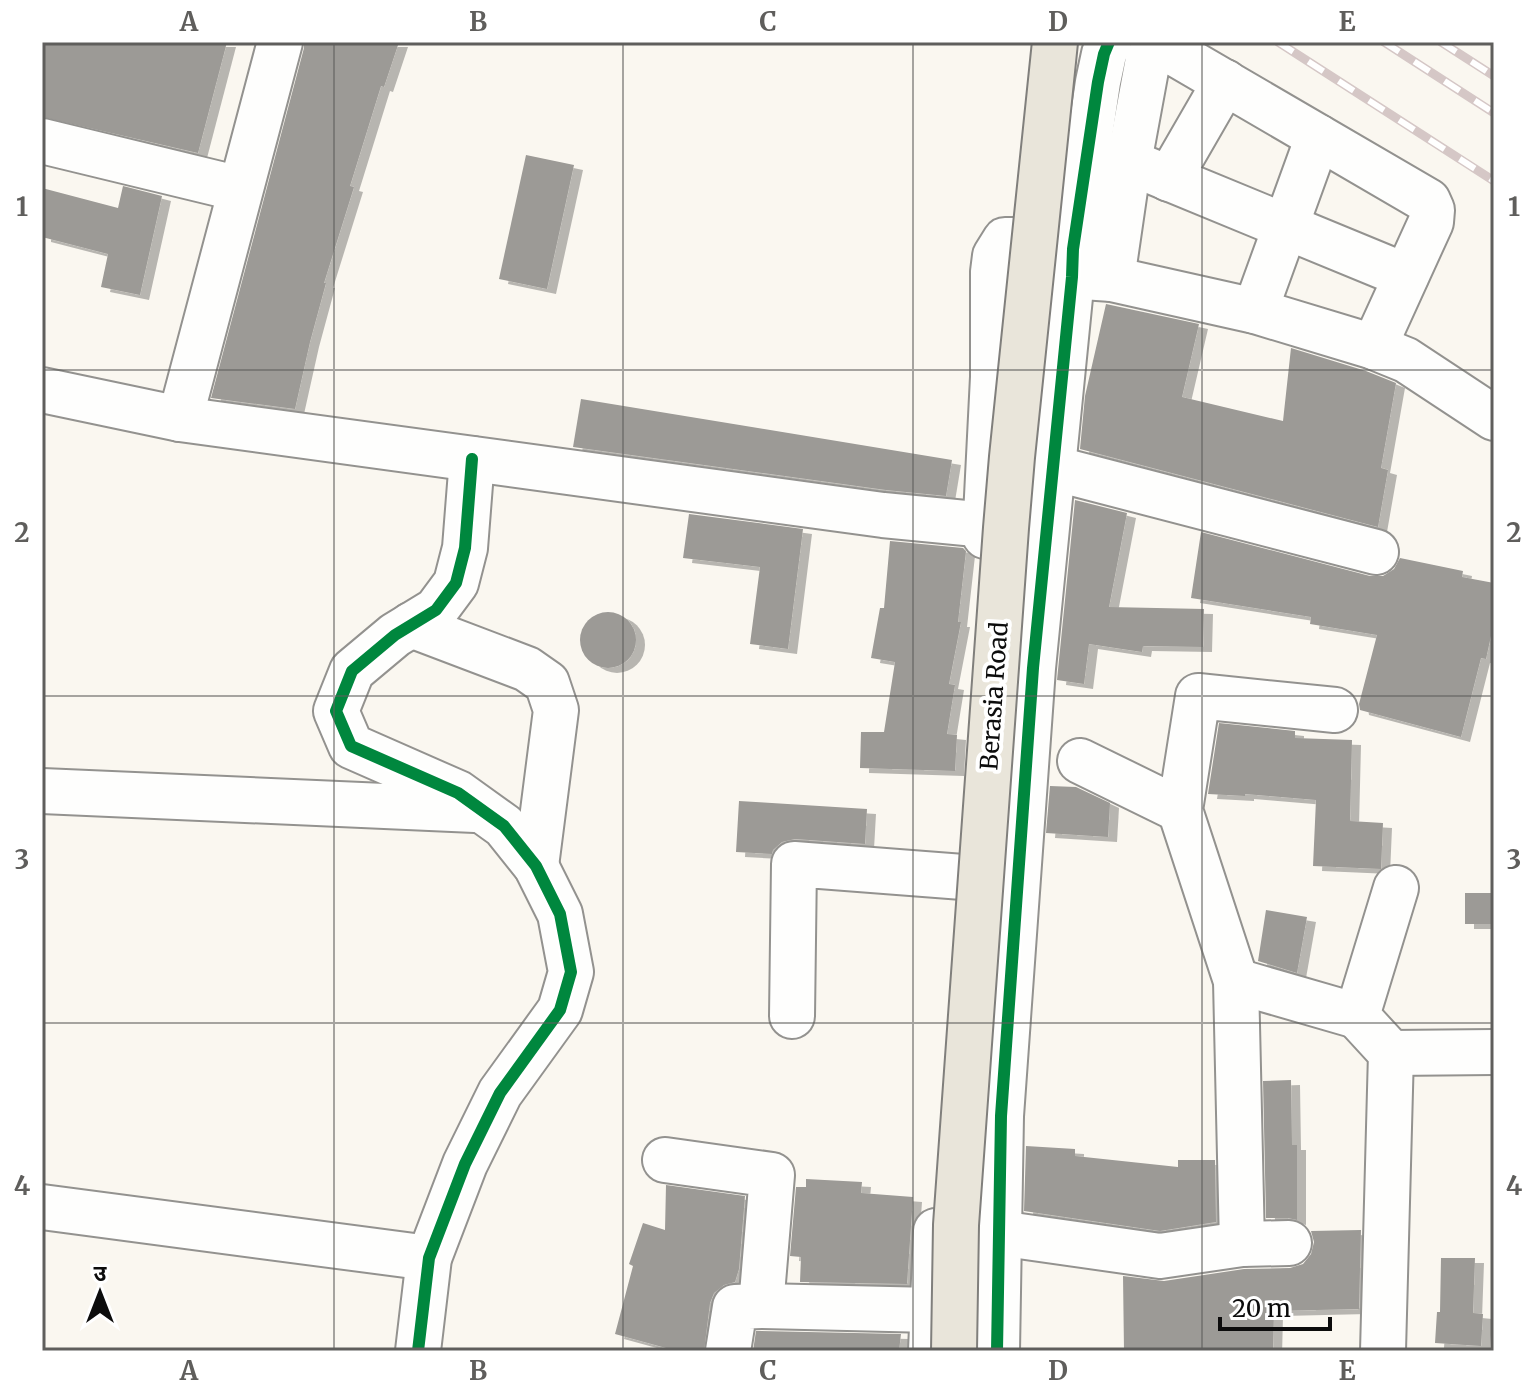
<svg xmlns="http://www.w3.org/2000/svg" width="1536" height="1393" font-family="Merriweather,'Noto Sans Devanagari',serif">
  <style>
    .building { fill: #9c9a96; filter: url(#shadow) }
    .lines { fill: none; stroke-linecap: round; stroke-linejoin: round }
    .minor-casing { stroke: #93928f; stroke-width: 48 }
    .minor { stroke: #fefefd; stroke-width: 44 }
    .rail-casing { stroke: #d5c7c6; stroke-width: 9 }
    .rail { stroke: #fff; stroke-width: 6; stroke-dasharray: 18; stroke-linecap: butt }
    .major-bridge-casing { stroke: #807f7c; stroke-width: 48; stroke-linecap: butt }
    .major-bridge { stroke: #e9e5da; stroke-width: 44 }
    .cycleway-casing { stroke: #fff; stroke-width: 17 }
    .cycleway { stroke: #00873e; stroke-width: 12 }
    .grid { fill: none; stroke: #5f5e5c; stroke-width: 2; stroke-opacity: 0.55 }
    .labels { text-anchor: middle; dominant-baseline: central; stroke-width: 8; stroke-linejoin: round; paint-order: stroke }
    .street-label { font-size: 24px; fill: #0c0c0c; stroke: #fff }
    .neatline { fill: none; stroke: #5f5e5c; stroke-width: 3 }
    .grid-label { font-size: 26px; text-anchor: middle; font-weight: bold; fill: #5f5e5c }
  </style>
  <defs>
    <filter id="shadow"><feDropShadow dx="9" dy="5" stdDeviation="0" flood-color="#0004"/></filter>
  </defs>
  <rect width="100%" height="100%" fill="#faf7f0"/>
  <g class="building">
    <polygon points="42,42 227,42 198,153 42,117"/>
    <polygon points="304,42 399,42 384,87 381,86 350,186 354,187 324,283 326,283 310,342 295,409 211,398 304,48"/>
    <polygon points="526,155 574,165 547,289 499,279"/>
    <polygon points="123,186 162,196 140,295 101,287 108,254 42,237 42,188 118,208"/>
    <polygon points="1106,304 1199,324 1182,397 1283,421 1291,348 1366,371 1396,383 1381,468 1388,470 1378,527 1080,449 1085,396"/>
    <polygon points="581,399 952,460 946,496 886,490 573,447"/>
    <polygon points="1075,500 1127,513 1109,607 1204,609 1203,647 1143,646 1142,652 1089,644 1084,684 1057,680"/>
    <polygon points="689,514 803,529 788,649 750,644 760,567 683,558"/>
    <polygon points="1201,532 1370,576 1383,576 1394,569 1400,558 1463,571 1462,577 1494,583 1494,622 1486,659 1481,658 1461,737 1360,710 1359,704 1377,635 1310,624 1311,617 1191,598"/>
    <polygon points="890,541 963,548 966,551 958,622 961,622 949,684 955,685 947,734 957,735 955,771 860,768 861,732 884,732 895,662 871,658 880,608 884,608"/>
    <circle cx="608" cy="640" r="28"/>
    <polygon points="1219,723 1295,731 1295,738 1352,740 1350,821 1383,823 1381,869 1313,866 1316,800 1245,794 1245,796 1208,794"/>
    <polygon points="1050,786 1076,787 1110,803 1108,837 1046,833"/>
    <polygon points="739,801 867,809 865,844 795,839 782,842 773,850 772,854 736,852"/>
    <rect x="1465" y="893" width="29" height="31"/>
    <polygon points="1266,910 1307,917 1297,973 1258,961"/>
    <polygon points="1291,1080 1292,1145 1297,1145 1297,1220 1288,1218 1266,1218 1263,1081"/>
    <polygon points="1026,1146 1075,1149 1075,1156 1178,1167 1178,1160 1215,1160 1216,1222 1160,1231 1024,1211"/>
    <polygon points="806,1179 862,1182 861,1193 913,1197 907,1284 800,1282 801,1257 790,1256 796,1187 806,1187"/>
    <polygon points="666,1185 745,1196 739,1269 735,1282 724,1285 714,1293 710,1303 704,1351 677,1351 615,1334 633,1266 629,1264 643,1223 665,1230"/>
    <polygon points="1361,1230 1359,1309 1274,1311 1273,1351 1124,1351 1123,1276 1164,1281 1244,1269 1290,1268 1303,1264 1311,1254 1314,1242 1311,1231"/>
    <polygon points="1441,1258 1475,1258 1473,1313 1483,1314 1481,1346 1435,1343 1437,1312 1440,1312"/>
    <polygon points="756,1331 761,1331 901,1334 899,1351 753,1351"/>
  </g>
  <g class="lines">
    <g class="minor-casing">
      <g id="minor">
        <polyline points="42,141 240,189"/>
        <polyline points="1129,162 1406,276"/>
        <polyline points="1169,179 1225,82"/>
        <polyline points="1083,277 1112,279 1255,311 1374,347 1406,360 1494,418"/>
        <polyline points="1112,279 1129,162 1148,59 1152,51 1160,49 1169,50 1428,201 1432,210 1431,222 1374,347"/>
        <polyline points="1255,311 1318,137"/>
        <polyline points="42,390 180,419 883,515 986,525"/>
        <polyline points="180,419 280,42"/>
        <polyline points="1053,468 1376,552"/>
        <polyline points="985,536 993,377 993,272 995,256 1005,240 1055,240 1071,248"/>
        <polyline points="411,625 527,669 547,683 556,710 536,866"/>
        <polyline points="1080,761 1180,810"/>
        <polyline points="42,791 475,810"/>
        <polyline points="1236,981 1357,1016"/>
        <polyline points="792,1016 794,864 963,877"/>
        <polyline points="1391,1053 1494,1052"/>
        <polyline points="665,1160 772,1175 761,1306"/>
        <polyline points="42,1207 429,1258"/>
        <polyline points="999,1233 1160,1256 1242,1244 1289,1243"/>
        <polyline points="1242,1244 1236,981 1180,810 1198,696 1335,710"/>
        <polyline points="418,1351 429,1258 465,1164 500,1093 560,1010 571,972 560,914 536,866 504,826 458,793 351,746 336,711 352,671 395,635 436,610 456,583 465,548 472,459"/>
        <polyline points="728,1351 735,1307 761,1306 932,1310"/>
        <polyline points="931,1351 936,1231"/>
        <polyline points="997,1351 1001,1116 1033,668 1072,277 1073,249 1098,82 1104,54 1109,42"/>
        <polyline points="1383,1351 1391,1053 1357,1016 1396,888"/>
      </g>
    </g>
    <use href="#minor" class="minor"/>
    <g class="rail-casing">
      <g id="rail">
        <polyline points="1278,42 1494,181"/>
        <polyline points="1384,42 1494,113"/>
        <polyline points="1441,42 1494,76"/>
      </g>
    </g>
    <use href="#rail" class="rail"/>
    <g class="major-bridge-casing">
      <polyline id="major-bridge" points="954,1351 956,1225 1006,528 1012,457 1055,42"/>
    </g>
    <use href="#major-bridge" class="major-bridge"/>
    <g class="cycleway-casing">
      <g id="cycleway">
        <polyline points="418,1351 429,1258 465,1164 500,1093 560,1010 571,972 560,914 536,866 504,826 458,793 351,746 336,711 352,671 395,635 436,610 456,583 465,548 472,459"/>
        <polyline points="997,1351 1001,1116 1033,668 1072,277 1073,249 1098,82 1104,54 1109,42"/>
      </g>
    </g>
    <use href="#cycleway" class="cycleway"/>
  </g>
  <path class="grid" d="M334 42V1351M623 42V1351M913 42V1351M1202 42V1351M42 370H1494M42 696H1494M42 1023H1494"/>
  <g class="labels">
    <g class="street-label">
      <text transform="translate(994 696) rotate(-86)">Berasia Road</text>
    </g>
  </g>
  <rect width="1536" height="1393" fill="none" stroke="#ffffff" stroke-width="88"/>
  <g transform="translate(100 1293)" stroke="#ffffff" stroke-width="6" paint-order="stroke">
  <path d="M0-6L14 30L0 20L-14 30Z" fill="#0c0c0c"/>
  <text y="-12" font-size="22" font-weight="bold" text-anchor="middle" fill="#0c0c0c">उ</text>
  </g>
  <path d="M1220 1317v12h110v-12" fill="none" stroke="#0c0c0c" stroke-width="4"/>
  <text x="1232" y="1317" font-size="24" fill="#0c0c0c" stroke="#ffffff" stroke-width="6" paint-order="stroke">20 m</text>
  <rect x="44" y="44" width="1448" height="1305" class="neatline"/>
  <g class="grid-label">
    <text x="189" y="31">A</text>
    <text x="478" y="31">B</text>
    <text x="768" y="31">C</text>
    <text x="1058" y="31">D</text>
    <text x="1347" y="31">E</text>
    <text x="22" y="216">1</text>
    <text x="1514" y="216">1</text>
    <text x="22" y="542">2</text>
    <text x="1514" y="542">2</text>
    <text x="22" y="869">3</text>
    <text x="1514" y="869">3</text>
    <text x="22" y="1195">4</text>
    <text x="1514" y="1195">4</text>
    <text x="189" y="1380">A</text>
    <text x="478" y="1380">B</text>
    <text x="768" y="1380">C</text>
    <text x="1058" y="1380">D</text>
    <text x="1347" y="1380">E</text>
  </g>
</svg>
